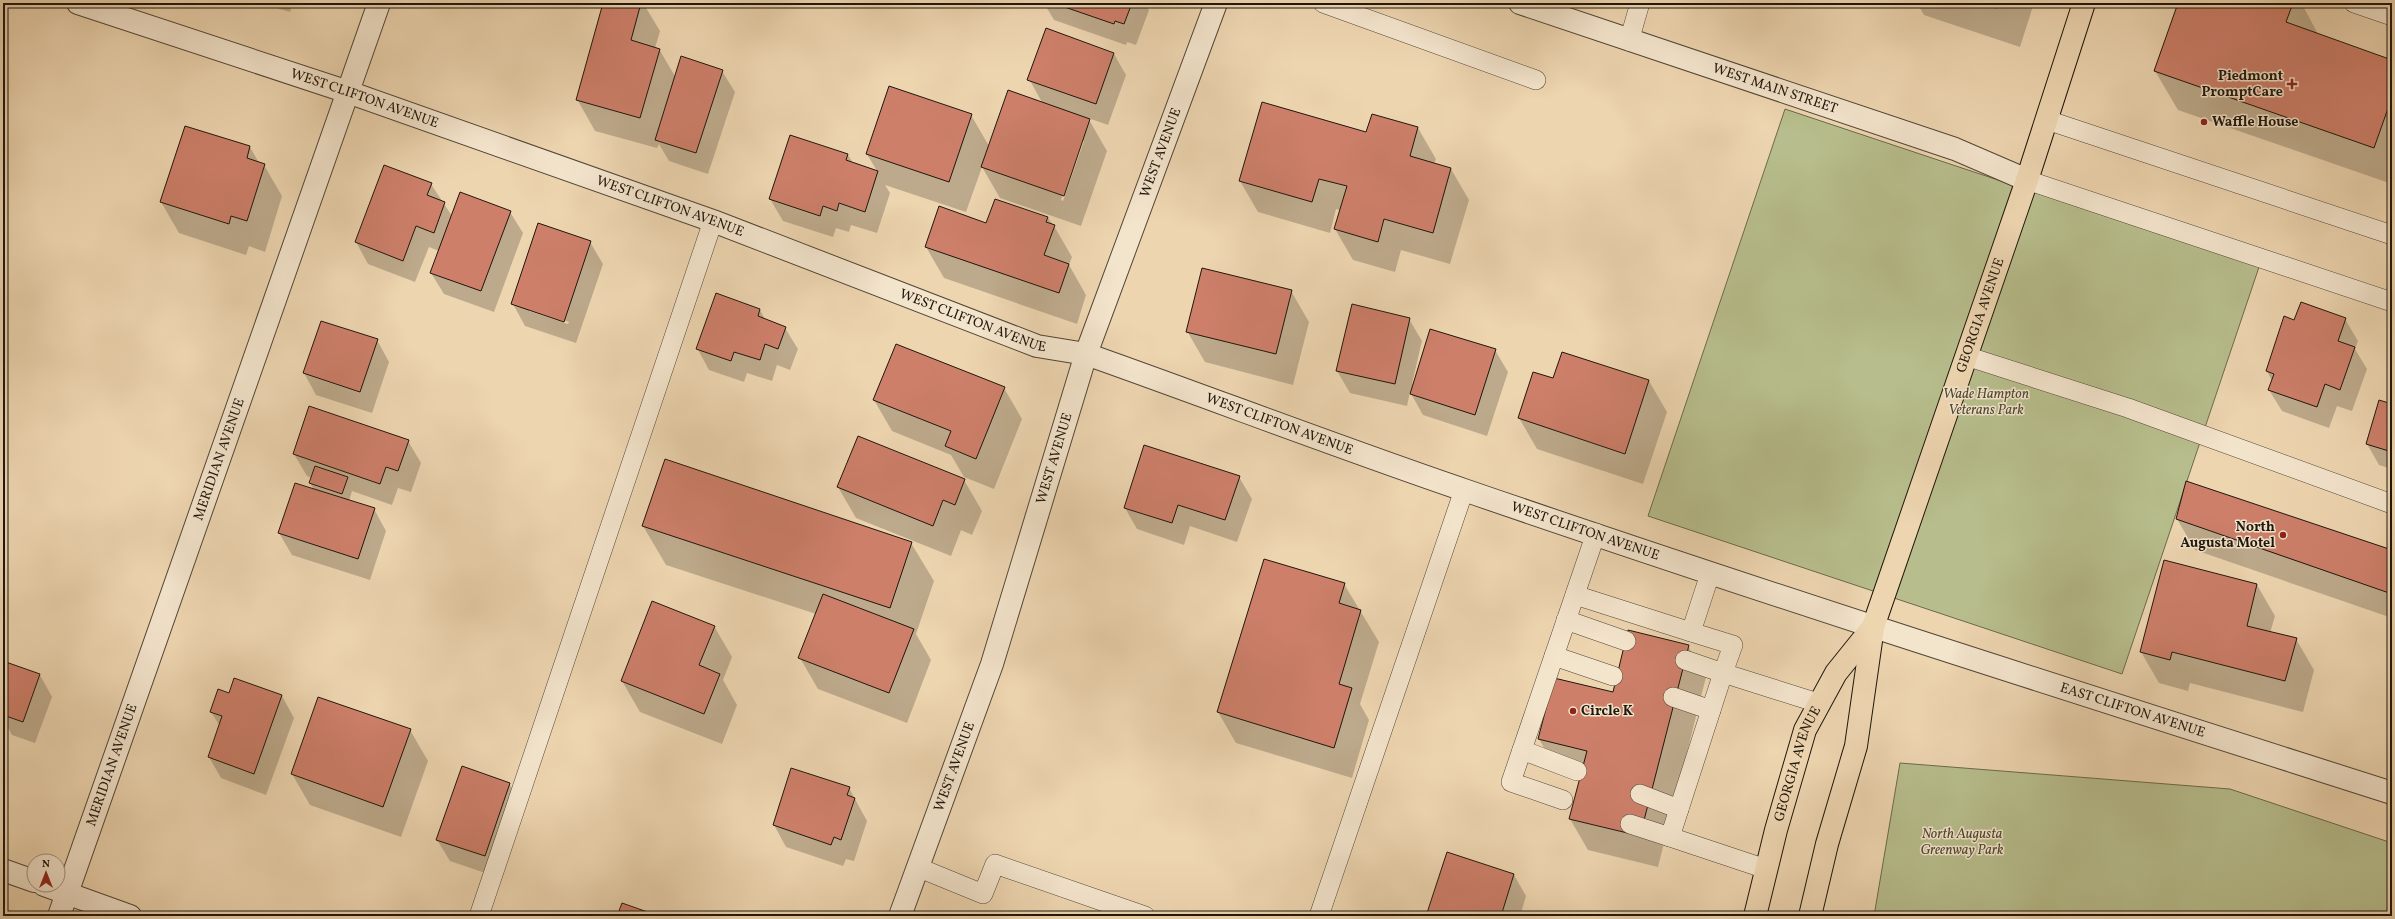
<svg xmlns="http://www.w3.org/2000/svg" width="2395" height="919" font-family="Vollkorn,serif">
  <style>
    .green { fill: #b7bd8c; stroke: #6b6a4c }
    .shadow { fill: #0003; fill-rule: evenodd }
    .building { fill: #cd7f6a; stroke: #1f160c }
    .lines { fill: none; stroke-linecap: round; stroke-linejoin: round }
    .service-casing { stroke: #524635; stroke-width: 20 }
    .minor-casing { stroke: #524635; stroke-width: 24 }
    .primary-casing { stroke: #1f160c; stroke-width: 24 }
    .service { stroke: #f3e4cc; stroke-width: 19 }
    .minor { stroke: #f3e4cc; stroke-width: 22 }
    .primary { stroke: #edd5b0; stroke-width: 22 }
    .poi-dot { fill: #8f2418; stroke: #f3e4cc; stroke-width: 1.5 }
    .labels { text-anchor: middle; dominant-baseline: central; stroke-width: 3; stroke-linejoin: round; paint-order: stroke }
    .poi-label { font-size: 14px; font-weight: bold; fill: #1f160c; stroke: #f3e4cc; text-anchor: end }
    .street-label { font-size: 14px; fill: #1f160c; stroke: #f3e4cc }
    .park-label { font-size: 14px; font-style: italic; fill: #4d4832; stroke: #f3e4cc }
  </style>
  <rect width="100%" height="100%" fill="#edd5b0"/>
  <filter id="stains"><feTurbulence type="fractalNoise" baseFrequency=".005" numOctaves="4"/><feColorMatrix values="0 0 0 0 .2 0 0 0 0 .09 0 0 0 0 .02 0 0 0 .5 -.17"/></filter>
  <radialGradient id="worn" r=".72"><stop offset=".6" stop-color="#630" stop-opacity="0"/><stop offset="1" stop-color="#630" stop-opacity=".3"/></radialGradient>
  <g class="green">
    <polygon points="1785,109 2259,267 2122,674 1648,516"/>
    <polygon points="1900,763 2230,789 2392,843 2392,916 1874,916"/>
  </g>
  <g class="shadow">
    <polygon points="202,3 220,3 219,8"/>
    <polygon points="260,3 293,3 290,12"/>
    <polygon points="604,3 643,3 660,31 655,48 659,49 676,78 722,71 735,92 708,174 669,161 659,144 657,148 595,131 577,99"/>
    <polygon points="1044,3 1144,3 1149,10 1136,45 1127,42 1126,45 1054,20"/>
    <polygon points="1917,3 2034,3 2020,47 1924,15"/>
    <polygon points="2179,3 2304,3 2303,6 2318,34 2392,61 2392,184 2178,110 2155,71"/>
    <path d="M1047 29 1114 54 1126 75 1108 125 1088 118 1107 151 1081 226 1000 198 982 167 966 212 885 185 890 193 877 233 851 225 849 232 836 228 833 237 783 221 770 199 790 137 848 155 853 163 877 171 867 154 971 115 989 146 1043 104 1029 79ZM1081 141H1084L1063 201 1061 200Z"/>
    <polygon points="185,127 250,147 259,163 264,165 282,196 265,252 249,246 246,255 179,233 161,202"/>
    <polygon points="1418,128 1436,159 1434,164 1451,169 1469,200 1450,264 1401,250 1395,272 1353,260 1335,229 1340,210 1336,209 1330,233 1258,212 1240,181 1367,134"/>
    <polygon points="431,184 452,216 510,212 523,233 494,312 444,294 431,273 439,251 429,247 415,282 368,264 356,242"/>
    <polygon points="996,200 1048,218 1054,226 1072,257 1069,265 1086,295 1077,324 944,278 926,247 987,224"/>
    <path d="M590 242 603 264 576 343 525 326 513 304ZM529 309 569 322 568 324 529 311Z"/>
    <polygon points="1291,291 1309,322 1293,385 1205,362 1187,331"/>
    <polygon points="760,310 766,321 785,328 798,349 790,370 777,365 772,381 747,373 744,382 709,370 697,348"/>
    <polygon points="1409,319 1422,341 1412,384 1495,350 1508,372 1487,436 1423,415 1410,392 1407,406 1350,393 1337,371"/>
    <polygon points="2345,319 2358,341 2355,349 2367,369 2352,411 2337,406 2329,428 2282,411 2269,390 2272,381 2267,371 2295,321"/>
    <polygon points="322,322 377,340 389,362 372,413 316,395 304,373"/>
    <polygon points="1554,380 1649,381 1667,412 1643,484 1537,449 1519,418"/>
    <polygon points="1004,388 1022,419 994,489 964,477 951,455 892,431 874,400"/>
    <polygon points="2392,405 2392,469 2379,465 2367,444"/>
    <polygon points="408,441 421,463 411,492 398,488 392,505 352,491 349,501 374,509 386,531 370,580 292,555 279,533 314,490 310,483 312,478 307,476 294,454"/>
    <polygon points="1239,477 1252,499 1237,542 1190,526 1184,545 1137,529 1125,508"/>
    <polygon points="964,480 982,511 972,535 961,530 951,556 856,518 838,487"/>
    <polygon points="2177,519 2392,551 2392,618 2195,550"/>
    <polygon points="643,526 911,543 934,581 916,634 931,660 907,723 818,689 800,658 816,614 666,565"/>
    <polygon points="2165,561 2257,585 2275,616 2270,633 2296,639 2314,670 2303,712 2190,683 2188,691 2159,683 2141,652"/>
    <polygon points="1344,584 1379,642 1360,704 1369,720 1352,778 1236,743 1218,712"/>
    <polygon points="714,626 732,657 723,680 737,705 722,744 640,712 622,681"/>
    <polygon points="1688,646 1706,677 1658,867 1588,850 1570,819 1581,776 1557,770 1539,739"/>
    <polygon points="3,662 40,675 52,697 35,743 12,735 6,724 3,723"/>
    <polygon points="235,679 282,696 294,718 266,795 221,778 209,757 220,726 211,712 229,694"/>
    <polygon points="410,730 428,761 401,837 310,805 292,774"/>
    <polygon points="792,770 849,788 867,821 854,861 846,859 843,866 786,847 774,825"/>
    <polygon points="509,784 522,805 497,877 450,861 437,840"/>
    <polygon points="1447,853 1514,875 1526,896 1520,916 1427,916"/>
  </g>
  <g class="building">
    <polygon points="603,3 641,3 631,40 660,49 640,118 576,100"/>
    <polygon points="1053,3 1132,3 1124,24 1115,21 1114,24"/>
    <polygon points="1981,3 1999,3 1997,8"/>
    <polygon points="2178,3 2293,3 2286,22 2392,60 2392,97 2374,148 2154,71"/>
    <polygon points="1046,28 1114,53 1096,104 1027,80"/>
    <polygon points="681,56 723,70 696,153 655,140"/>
    <polygon points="889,86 972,114 949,182 866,154"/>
    <polygon points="1008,90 1090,119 1064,196 981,167"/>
    <polygon points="1262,102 1366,132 1372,114 1418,127 1410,156 1451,168 1433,233 1384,219 1378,242 1334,229 1347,186 1319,179 1312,202 1239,181"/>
    <polygon points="185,126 250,146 247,158 265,164 247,221 231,216 229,224 160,202"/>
    <polygon points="790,135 848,154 846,160 878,171 865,212 839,203 837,211 823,206 820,216 769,199"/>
    <polygon points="384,165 432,183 427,195 445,202 434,233 416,226 403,261 355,242"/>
    <polygon points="460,192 511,211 481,291 430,273"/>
    <polygon points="995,199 1048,217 1046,222 1055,225 1044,255 1069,264 1059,293 925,247 939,206 986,223"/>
    <polygon points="538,223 591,241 564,322 511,304"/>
    <polygon points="1202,268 1292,290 1276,354 1186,332"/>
    <polygon points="716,293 760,309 758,316 786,327 778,349 765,344 760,360 734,352 731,361 696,349"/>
    <polygon points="2301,302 2346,318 2338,341 2355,347 2340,390 2325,384 2317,407 2268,390 2274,374 2266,371 2284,316 2294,320"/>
    <polygon points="1352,304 1410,318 1395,384 1336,371"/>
    <polygon points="321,321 378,339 360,392 303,373"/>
    <polygon points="1430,329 1496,349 1475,415 1410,394"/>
    <polygon points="896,344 1005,387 976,459 945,446 951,431 873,400"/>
    <polygon points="1562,352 1649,380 1625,454 1518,418 1533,372 1553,378"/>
    <polygon points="2379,400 2392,404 2392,452 2366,444"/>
    <polygon points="309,406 409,440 398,471 386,467 380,484 293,454"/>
    <polygon points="858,436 965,479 955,505 943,500 933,526 837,487"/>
    <polygon points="1144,445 1240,476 1225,520 1178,505 1172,523 1124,508"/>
    <polygon points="665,459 912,542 890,608 642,526"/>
    <polygon points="315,466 348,477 342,494 309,483"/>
    <polygon points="2186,481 2392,550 2392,594 2176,519"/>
    <polygon points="295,483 375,508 358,559 278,533"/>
    <polygon points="1264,559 1345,583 1339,603 1361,610 1339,684 1352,688 1334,748 1217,712"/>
    <polygon points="2164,560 2257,584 2247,626 2297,638 2285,681 2172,652 2170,660 2140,652"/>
    <polygon points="823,594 914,629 889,693 798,658"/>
    <polygon points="652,601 715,626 699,665 720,674 704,714 621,681"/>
    <polygon points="1628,630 1689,645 1640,836 1569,819 1587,751 1538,739 1554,678 1613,692"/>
    <polygon points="3,661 40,674 23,722 3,715"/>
    <polygon points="234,678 282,695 254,774 208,757 222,716 210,712 218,689 229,693"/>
    <polygon points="318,697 411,729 383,807 291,774"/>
    <polygon points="462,766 510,783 485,856 436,840"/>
    <polygon points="791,768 850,787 847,795 855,798 841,840 834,837 831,845 773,825"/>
    <polygon points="1447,852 1514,874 1501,916 1426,916"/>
    <polygon points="622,903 659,916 617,916"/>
  </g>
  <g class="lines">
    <g class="service-casing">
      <g id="service">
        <polyline points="1323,3 1536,80"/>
        <polyline points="2354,3 2392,16"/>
        <polyline points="1629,41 1640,3"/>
        <polyline points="2047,120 2392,235"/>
        <polyline points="2027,180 2392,302"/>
        <polyline points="1966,356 2128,408 2392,504"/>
        <polyline points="1575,595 1691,632"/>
        <polyline points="1566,620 1626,641"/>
        <polyline points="1554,656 1613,676"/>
        <polyline points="1685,660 1723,673 1733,645 1691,632 1710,574"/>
        <polyline points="1673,697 1711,710"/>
        <polyline points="1522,750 1577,771"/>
        <polyline points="1640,794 1679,809"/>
        <polyline points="1563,800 1511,782 1596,533"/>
        <polyline points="1630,824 1670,837"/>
        <polyline points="917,867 983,894 995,864 1145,916"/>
        <polyline points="1766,869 1670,837 1723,673 1818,703"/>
        <polyline points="479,916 713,221"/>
        <polyline points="1319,916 1464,490"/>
      </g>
    </g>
    <g class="minor-casing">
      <g id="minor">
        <path id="s1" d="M78 3 348 92 713 221 1037 346 1086 354C1213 399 1338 447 1464 490 1772 596 2082 694 2392 793"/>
        <path id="s2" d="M1520 3 1955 149 2027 180"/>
        <polyline points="3,870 34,881"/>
        <polyline points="44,885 130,916"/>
        <path id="s3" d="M59 916 379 3"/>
        <path id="s4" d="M900 916 992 664 1086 354 1216 3"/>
      </g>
    </g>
    <g class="primary-casing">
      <g id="primary">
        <path id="s5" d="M1755 916 1776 830 1805 730 1836 673 1873 627"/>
        <path id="s6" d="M1810 916 1827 844 1856 746 1873 627 2027 180 2084 3"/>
      </g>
    </g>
    <use href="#service" class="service"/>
    <use href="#minor" class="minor"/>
    <use href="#primary" class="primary"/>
  </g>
  <g class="poi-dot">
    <path d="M2290 78h4v4h4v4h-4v4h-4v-4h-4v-4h4z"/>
    <circle cx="2204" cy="122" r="4"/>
    <circle cx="2283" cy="535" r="4"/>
    <circle cx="1573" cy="711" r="4"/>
  </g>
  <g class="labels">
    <g class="poi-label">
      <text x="2283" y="76">Piedmont<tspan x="2283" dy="16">PromptCare</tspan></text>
      <text x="2212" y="122" text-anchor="start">Waffle House</text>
      <text x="2275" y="527">North<tspan x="2275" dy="16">Augusta Motel</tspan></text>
      <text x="1581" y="711" text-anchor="start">Circle K</text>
    </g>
    <g class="street-label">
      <text stroke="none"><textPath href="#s2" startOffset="269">WEST MAIN STREET</textPath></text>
      <text stroke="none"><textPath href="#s1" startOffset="302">WEST CLIFTON AVENUE</textPath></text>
      <text stroke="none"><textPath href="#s4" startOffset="807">WEST AVENUE</textPath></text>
      <text stroke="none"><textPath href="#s1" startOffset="626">WEST CLIFTON AVENUE</textPath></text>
      <text stroke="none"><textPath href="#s6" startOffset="626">GEORGIA AVENUE</textPath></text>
      <text stroke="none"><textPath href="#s1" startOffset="950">WEST CLIFTON AVENUE</textPath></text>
      <text stroke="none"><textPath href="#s1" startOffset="1274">WEST CLIFTON AVENUE</textPath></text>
      <text stroke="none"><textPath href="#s4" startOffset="483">WEST AVENUE</textPath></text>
      <text stroke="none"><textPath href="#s3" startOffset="484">MERIDIAN AVENUE</textPath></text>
      <text stroke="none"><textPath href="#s1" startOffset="1598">WEST CLIFTON AVENUE</textPath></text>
      <text stroke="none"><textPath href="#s1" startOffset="2174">EAST CLIFTON AVENUE</textPath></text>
      <text stroke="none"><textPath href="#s5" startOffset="158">GEORGIA AVENUE</textPath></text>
      <text stroke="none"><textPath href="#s3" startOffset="160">MERIDIAN AVENUE</textPath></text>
      <text stroke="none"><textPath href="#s4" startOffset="159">WEST AVENUE</textPath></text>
    </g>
    <g class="park-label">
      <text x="1986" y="394">Wade Hampton<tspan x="1986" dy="16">Veterans Park</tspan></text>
      <text x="1962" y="834">North Augusta<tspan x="1962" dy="16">Greenway Park</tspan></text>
    </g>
  </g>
  <rect width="2395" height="919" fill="none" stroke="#edd5b0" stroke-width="16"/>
  <rect x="4" y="4" width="2387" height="911" fill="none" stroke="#1f160c" stroke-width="2"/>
  <rect x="8" y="8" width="2379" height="903" fill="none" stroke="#1f160c"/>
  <g transform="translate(46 873)"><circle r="19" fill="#f3e4cc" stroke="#9e927f"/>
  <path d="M0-3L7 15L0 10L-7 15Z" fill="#8f2418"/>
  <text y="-6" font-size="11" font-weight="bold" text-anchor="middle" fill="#1f160c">N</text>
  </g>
  <rect width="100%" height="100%" filter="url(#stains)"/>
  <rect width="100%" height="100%" fill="url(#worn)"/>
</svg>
